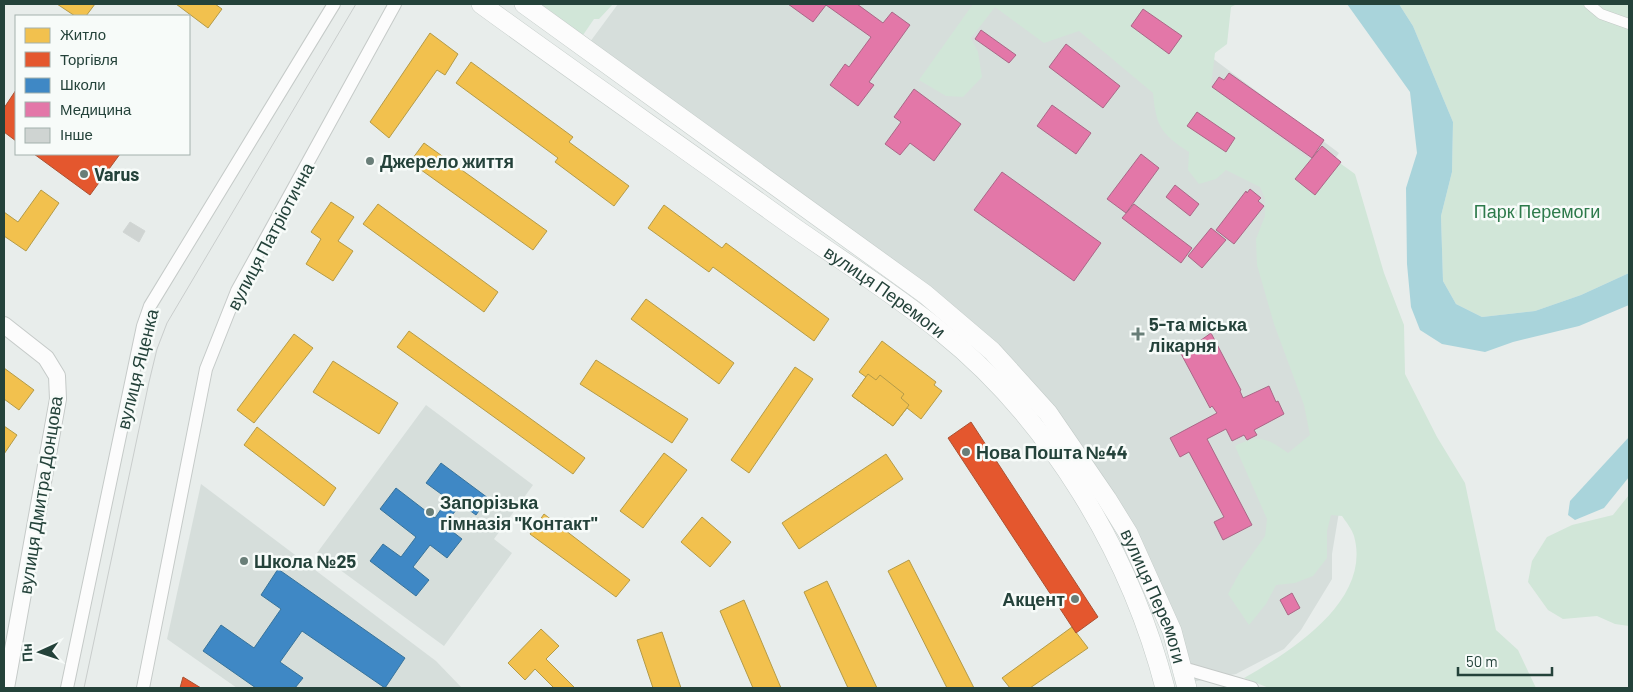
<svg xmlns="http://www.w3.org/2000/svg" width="1633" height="692" font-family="Barlow,sans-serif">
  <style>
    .built { fill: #d6dedb }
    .green { fill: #d1e6d8 }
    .water { fill: #a9d4db }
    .homes { fill: #f2c14e; stroke: #b49b48 }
    .shops { fill: #e4572e; stroke: #aa5132 }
    .schools { fill: #3f88c5; stroke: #37739b }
    .health { fill: #e377a8; stroke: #aa6787 }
    .building { fill: #cfd4d2; stroke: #d1d6d4 }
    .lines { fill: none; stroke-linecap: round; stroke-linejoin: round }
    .pedestrian-casing { stroke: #c5cac8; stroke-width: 11 }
    .minor-casing { stroke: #c5cac8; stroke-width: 14 }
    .tertiary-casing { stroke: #c5cac8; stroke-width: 18 }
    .secondary-casing { stroke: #c3cbc8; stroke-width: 20 }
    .pedestrian { stroke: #fcfcfc; stroke-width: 10 }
    .minor { stroke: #fcfcfc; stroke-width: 12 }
    .tertiary { stroke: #fcfcfc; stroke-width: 16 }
    .secondary { stroke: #fcfcfc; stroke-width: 19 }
    .tram { stroke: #c9cdcc; stroke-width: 1 }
    .poi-dot { fill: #697e78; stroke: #f7fbf9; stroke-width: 2 }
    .labels { text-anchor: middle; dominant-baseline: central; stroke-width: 5; stroke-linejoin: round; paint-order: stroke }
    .poi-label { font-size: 18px; font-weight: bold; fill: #24423a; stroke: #f7fbf9; text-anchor: start }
    .park-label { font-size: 18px; fill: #2d7a4b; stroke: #f7fbf9 }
    .street-label { font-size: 18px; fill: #24423a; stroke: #f7fbf9 }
  </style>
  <rect width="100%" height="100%" fill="#e8edeb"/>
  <g class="built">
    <polygon points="618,4 1140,4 1339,153 1275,241 1347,464 1332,554 1332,579 1301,630 1284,649 1236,674 1186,683 1128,533 992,351 587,46"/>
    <polygon points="426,405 533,485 494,539 512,553 444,646 317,553"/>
    <polygon points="201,484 436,661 462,688 237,688 167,639"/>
  </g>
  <g class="green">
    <polygon points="541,4 613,4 599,19 594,19 583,35"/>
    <path d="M973 4H1237L1231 7 1227 44 1215 53 1211 86 1309 159V174L1337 161 1355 174 1384 273 1404 325 1405 374 1437 437 1465 483 1496 630 1518 650 1536 688H1269L1244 678C1292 651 1372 600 1354 536 1352 529 1346 522 1342 516L1331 515 1327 531V558L1313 576 1295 583 1276 585 1266 604 1249 625 1228 594 1241 570 1265 536 1267 519 1235 446C1258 434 1268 438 1288 453L1310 435 1304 405 1274 324 1257 265 1256 239 1265 216V199L1260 187 1226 170 1216 179 1199 184 1188 170 1189 152C1161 134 1156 126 1153 93L1079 31 1044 43 995 7 971 38 978 52 982 77 963 97 946 96 919 80Z"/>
    <polygon points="1399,4 1629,4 1629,273 1581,295 1535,311 1482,317 1456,304 1443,281 1441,216 1452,172 1453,122 1413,26"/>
    <polygon points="1629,495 1629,626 1615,624 1597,616 1563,619 1548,610 1528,582 1532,561 1547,537 1572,525 1613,515"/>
  </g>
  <g class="water">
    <polygon points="1347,4 1399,4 1413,26 1453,122 1452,172 1441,216 1443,281 1456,304 1482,317 1535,311 1581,295 1629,273 1629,305 1579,326 1513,342 1485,352 1442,344 1420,330 1411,307 1407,264 1406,188 1417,153 1410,92"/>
    <polygon points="1629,437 1629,477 1604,508 1575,520 1568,515 1570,501"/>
  </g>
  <g class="homes">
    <polygon points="57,4 95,4 86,16 75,16"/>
    <polygon points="176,4 215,4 222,9 208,28"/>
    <polygon points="430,33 458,54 445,75 437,70 389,138 370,122"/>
    <polygon points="471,62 573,137 569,142 629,186 614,206 555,162 558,158 456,83"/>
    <polygon points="424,143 547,231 533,250 410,162"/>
    <polygon points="41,190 59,203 26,251 4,236 4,212 18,222"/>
    <polygon points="331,202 354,217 338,241 353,251 333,281 306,264 321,239 311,232"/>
    <polygon points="378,204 498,292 484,312 363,224"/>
    <polygon points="664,205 722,248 726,243 829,319 814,341 713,267 709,272 648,228"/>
    <polygon points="646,299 734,363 719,384 631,319"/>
    <polygon points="409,331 585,458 573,474 397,347"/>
    <polygon points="294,334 313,348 254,423 237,410"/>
    <polygon points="882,341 936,382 934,385 942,391 921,419 907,408 893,426 852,396 866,377 859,372"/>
    <polygon points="596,360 688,419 672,443 580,384"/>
    <polygon points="333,361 398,403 379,434 313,392"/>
    <polygon points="795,367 813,379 749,473 731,460"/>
    <polygon points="4,368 34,390 19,410 4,399"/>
    <polygon points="868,374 876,380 880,375 904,394 901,398 909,405 893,426 852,396"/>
    <polygon points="4,426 17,435 4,454"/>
    <polygon points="257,427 336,488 324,506 244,445"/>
    <polygon points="664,453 687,470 643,528 620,511"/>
    <polygon points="886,454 903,479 799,549 782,523"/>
    <polygon points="544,514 630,580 616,597 530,534"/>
    <polygon points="702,517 731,542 710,567 681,542"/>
    <polygon points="909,560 974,688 947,688 888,571"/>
    <polygon points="827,581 877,688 848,688 804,592"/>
    <polygon points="744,600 781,688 753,688 720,611"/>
    <polygon points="1072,627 1088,648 1030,688 1010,688 1002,678"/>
    <polygon points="541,629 559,646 546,659 575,688 554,688 535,669 525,680 508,663"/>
    <polygon points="662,632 681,688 653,688 637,640"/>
  </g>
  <g class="shops">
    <polygon points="16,90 16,141 4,132 4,108"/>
    <polygon points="34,154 120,154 90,195"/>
    <polygon points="971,422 1098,617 1076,633 948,438"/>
    <polygon points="183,677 201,688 180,688"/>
  </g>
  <g class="schools">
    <polygon points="441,463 488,498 476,515 461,504 444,525 462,539 447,558 430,545 413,567 429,580 416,596 370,561 383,544 401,557 416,537 380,509 396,488 435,518 448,499 426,483"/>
    <polygon points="278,569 405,658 385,688 302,631 280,662 303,678 295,688 256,688 203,651 221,625 254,648 281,609 261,595"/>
  </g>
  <g class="health">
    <polygon points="788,4 857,4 883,23 892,12 910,25 869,82 874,85 858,106 830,85 845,64 849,67 871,37 826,5 813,22"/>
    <polygon points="1143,9 1182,36 1169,54 1131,26"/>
    <polygon points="981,30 1016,55 1009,63 975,39"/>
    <polygon points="1066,44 1120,86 1103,108 1049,67"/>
    <polygon points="1229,73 1324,140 1312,158 1212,87 1219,77 1224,80"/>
    <polygon points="914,89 961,124 934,161 910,143 900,155 885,144 901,122 894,117"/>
    <polygon points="1052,105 1091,133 1076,154 1037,126"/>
    <polygon points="1197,112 1235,138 1226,152 1187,126"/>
    <polygon points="1322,146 1341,162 1315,195 1295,179"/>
    <polygon points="1141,154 1159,168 1126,213 1107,199"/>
    <polygon points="1002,172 1101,243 1074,281 974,210"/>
    <polygon points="1175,185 1199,204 1190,216 1166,197"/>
    <polygon points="1250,189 1261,198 1258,201 1264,206 1234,244 1216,230 1246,191 1247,193"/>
    <polygon points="1134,204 1192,248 1181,263 1122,218"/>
    <polygon points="1211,228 1226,240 1202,268 1188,256"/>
    <polygon points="1211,333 1241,390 1240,391 1243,398 1269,386 1276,402 1278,401 1284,414 1254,430 1257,435 1247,440 1244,435 1232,441 1226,429 1207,439 1252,525 1223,540 1214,522 1224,517 1189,452 1180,457 1170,438 1217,413 1212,406 1210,408 1179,350 1193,343 1194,345"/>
    <polygon points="1292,593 1300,608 1288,615 1280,600"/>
  </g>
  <polygon class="building" points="130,222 145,231 139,242 123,232"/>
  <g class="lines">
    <g class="pedestrian-casing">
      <polyline id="pedestrian" points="1589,4 1601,14 1629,24"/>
    </g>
    <g class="minor-casing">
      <g id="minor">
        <polyline points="1185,673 1190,670 1252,688"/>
        <polyline points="67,688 143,326 150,306 334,4"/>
        <polyline points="143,688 206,369 237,291 395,4"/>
      </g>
    </g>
    <g class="tertiary-casing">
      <polyline id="tertiary" points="4,325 46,358 57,376 58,399 6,688"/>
    </g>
    <g class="secondary-casing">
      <g id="secondary">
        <path id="s1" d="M481 4C581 77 684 148 785 221 837 258 891 291 940 331 1050 419 1130 553 1165 688"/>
        <path id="s2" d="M524 4 925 294 992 351 1048 413 1107 499 1128 533 1172 631 1187 688"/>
      </g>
    </g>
    <use href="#pedestrian" class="pedestrian"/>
    <use href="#minor" class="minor"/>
    <use href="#tertiary" class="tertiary"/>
    <use href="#secondary" class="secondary"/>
    <polyline class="tram" points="84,688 149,382 157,349 167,323 356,4"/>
  </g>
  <g class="poi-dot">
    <circle cx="370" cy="161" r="5"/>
    <circle cx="84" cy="174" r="5"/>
    <path d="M1135.5 326.5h5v5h5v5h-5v5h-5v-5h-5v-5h5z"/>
    <circle cx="966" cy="452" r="5"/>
    <circle cx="430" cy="512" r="5"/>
    <circle cx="244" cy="561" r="5"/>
    <circle cx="1075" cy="599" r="5"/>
  </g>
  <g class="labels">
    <g class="poi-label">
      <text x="380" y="161">Джерело життя</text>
      <text x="94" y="174">Varus</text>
      <text x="1149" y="324">5-та міська<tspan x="1149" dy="21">лікарня</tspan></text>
      <text x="976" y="452">Нова Пошта №44</text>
      <text x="440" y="502">Запорізька<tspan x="440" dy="21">гімназія "Контакт"</tspan></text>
      <text x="254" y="561">Школа №25</text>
      <text x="1065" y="599" text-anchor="end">Акцент</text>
    </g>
    <g class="park-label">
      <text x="1537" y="211">Парк Перемоги</text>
    </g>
    <g class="street-label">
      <text transform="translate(270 236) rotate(-62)">вулиця Патріотична</text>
      <text stroke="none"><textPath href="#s1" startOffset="496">вулиця Перемоги</textPath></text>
      <text transform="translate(137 369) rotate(-76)">вулиця Яценка</text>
      <text transform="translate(40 495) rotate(-81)">вулиця Дмитра Донцова</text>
      <text stroke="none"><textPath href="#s2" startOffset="879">вулиця Перемоги</textPath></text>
    </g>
  </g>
  <rect width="1633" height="692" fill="none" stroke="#24423a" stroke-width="10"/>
  <rect x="15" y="15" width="175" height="140" fill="#f7fbf9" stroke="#a3b1ad"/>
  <rect x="25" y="28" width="25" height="15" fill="#f2c14e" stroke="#a3b1ad"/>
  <text x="60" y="40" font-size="15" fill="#24423a">Житло</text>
  <rect x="25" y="52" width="25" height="15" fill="#e4572e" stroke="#a3b1ad"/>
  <text x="60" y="65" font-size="15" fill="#24423a">Торгівля</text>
  <rect x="25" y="78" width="25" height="15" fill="#3f88c5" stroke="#a3b1ad"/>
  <text x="60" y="90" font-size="15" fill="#24423a">Школи</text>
  <rect x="25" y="102" width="25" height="15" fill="#e377a8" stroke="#a3b1ad"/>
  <text x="60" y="115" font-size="15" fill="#24423a">Медицина</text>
  <rect x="25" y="128" width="25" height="15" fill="#cfd4d2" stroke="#a3b1ad"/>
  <text x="60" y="140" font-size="15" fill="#24423a">Інше</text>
  <g transform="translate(40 652) rotate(267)" stroke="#f7fbf9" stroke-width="4" paint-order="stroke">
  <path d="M0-4L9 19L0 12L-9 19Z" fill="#24423a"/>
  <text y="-8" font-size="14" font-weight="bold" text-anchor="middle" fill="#24423a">Пн</text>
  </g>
  <path d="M1458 667v8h94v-8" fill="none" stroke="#24423a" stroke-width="2.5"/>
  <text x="1466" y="667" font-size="15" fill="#24423a" stroke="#f7fbf9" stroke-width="4" paint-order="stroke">50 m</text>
</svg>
